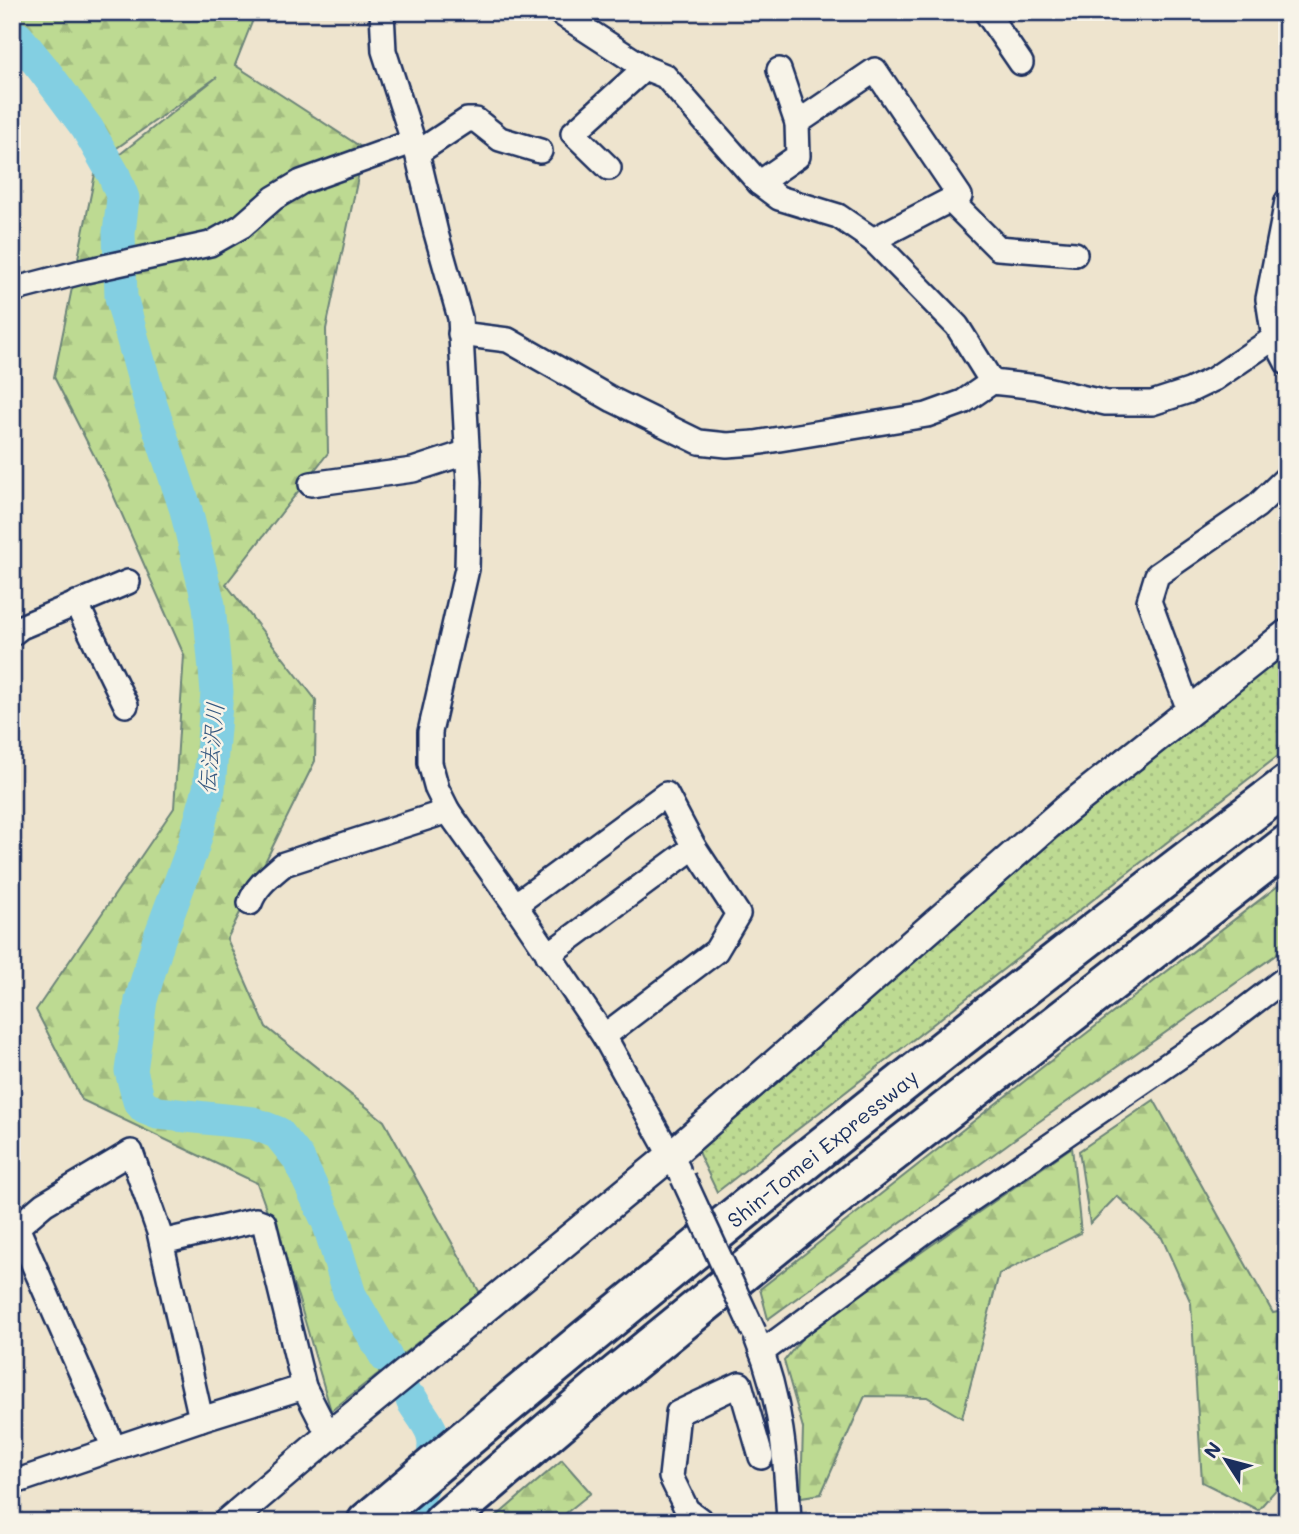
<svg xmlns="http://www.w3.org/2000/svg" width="1299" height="1534" font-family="Mali,'Klee One',sans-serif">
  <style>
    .grass { fill: url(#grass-dots); stroke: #6c8478; stroke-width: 2 }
    .forest { fill: url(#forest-firs); stroke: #6c8478; stroke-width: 2 }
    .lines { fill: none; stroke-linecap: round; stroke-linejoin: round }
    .stream { stroke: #598fad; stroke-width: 5 }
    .river { stroke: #83cfe2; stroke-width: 33 }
    .minor-casing { stroke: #1b2f5e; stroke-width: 28 }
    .tertiary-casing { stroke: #1b2f5e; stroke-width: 33 }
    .motorway-casing { stroke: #1b2f5e; stroke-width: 44 }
    .minor { stroke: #f7f3e8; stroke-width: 23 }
    .tertiary { stroke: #f7f3e8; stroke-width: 28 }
    .motorway { stroke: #f7f3e8; stroke-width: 38 }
    .minor-bridge-casing { stroke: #1b2f5e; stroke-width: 28; stroke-linecap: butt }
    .minor-bridge { stroke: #f7f3e8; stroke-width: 23 }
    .labels { text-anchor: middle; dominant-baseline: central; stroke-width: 5; stroke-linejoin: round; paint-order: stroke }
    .street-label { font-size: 21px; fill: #1b2f5e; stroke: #f7f3e8 }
    .water-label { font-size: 23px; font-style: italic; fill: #35577f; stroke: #f7f3e8 }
  </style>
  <defs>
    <pattern id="grass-dots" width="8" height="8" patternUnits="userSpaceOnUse" patternTransform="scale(1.75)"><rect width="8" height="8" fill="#bdda92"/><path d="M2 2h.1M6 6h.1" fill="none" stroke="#a2bb80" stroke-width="1.8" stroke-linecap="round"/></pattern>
    <pattern id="forest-firs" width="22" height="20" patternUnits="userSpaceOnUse" patternTransform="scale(1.75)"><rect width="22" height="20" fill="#bdda92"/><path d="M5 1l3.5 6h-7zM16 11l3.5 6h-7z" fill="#a2bb80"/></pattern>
  </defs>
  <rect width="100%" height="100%" fill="#eee4ce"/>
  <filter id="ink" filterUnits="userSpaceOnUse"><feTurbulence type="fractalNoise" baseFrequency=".0143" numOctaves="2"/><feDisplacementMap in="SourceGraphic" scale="14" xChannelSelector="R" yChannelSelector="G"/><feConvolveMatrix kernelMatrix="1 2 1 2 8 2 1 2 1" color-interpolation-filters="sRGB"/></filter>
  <g filter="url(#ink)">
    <polygon class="grass" points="1287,651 1287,749 717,1192 697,1150 1017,860"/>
    <g class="forest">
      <polygon points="12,12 256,12 235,65 364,149 326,329 328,453 226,584 316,700 315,761 227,939 266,1027 384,1121 480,1293 331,1411 298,1297 257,1183 82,1100 36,1010 174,808 184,655 108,483 54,377 95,174 217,77 104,157 18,29 12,28"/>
      <polygon points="1287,879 1287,947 1020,1135 768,1319 760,1289 1040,1069"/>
      <polygon points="1154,1100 1273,1313 1287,1310 1287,1471 1280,1485 1258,1510 1202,1482 1191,1303 1162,1238 1117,1196 1090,1224 1079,1151"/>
      <polygon points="1072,1147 1081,1233 999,1274 962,1418 927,1397 865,1396 821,1494 801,1497 803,1428 784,1361 807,1332"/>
      <polygon points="562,1460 591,1493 555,1522 490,1522"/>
    </g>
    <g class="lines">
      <polyline class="stream" points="18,38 19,12"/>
      <g class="river">
        <polyline points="12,35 18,38 43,69 87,128 114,175 123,198 119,233 121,297 151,405 186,510 209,605 217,692 209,789 193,847 159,939 141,1000 131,1071 139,1101 145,1108 158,1113 253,1123 278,1133 298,1158 328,1222 350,1295 386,1357"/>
        <path d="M405 1522C416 1500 441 1458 432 1433 428 1422 418 1411 412 1400"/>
      </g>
      <g class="minor-casing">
        <g id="minor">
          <polyline points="382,12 384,51 417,153 436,233 460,318 469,482 467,569 430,732 430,763 437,789 448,811 515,905 604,1036 678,1169"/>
          <polyline points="559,12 645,68 665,76 759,183 779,198 838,216 873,240 957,326 992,382"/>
          <polyline points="986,12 1021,63"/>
          <polyline points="779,70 797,123"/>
          <polyline points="417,153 467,120 476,120 500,139 540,151"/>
          <polyline points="609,168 573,133 645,68"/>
          <polyline points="759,183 798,156 797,123 875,70 960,196 950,200 998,248 1075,254"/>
          <polyline points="1287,201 1268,299 1274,338 1287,363"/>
          <polyline points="873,240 950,200"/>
          <polyline points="12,290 81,272 210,244 242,226 274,198 301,182 412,142"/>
          <polyline points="460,334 508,340 613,400 699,442 727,445 755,443 927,415 963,402 992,382 1037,387 1106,403 1152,403 1189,391 1214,379 1274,338"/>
          <polyline points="311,484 413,470 468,452"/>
          <polyline points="76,603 126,705"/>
          <polyline points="12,634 21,627 128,582"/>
          <polyline points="1190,713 1149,601 1157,575 1257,506 1287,477"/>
          <path d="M250 903C256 886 270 876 284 864L448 811"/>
          <polyline points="515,905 666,794 694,847 738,914 716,951 604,1036"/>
          <polyline points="548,955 694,847"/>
          <polyline points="162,1242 256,1220 264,1223 304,1387 329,1436"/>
          <path d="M757 1340C781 1398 786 1460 789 1522"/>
          <polyline points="762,1352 924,1232 1214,1033 1287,977"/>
          <polyline points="114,1448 17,1227 44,1204 131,1152 159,1232 201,1419"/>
          <polyline points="12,1483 201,1419 304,1387"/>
          <polyline points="703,1522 687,1510 671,1477 678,1413 740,1384 761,1457"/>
        </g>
      </g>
      <g class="tertiary-casing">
        <polyline id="tertiary" points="228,1522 329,1436 670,1156 1065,810 1287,634"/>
      </g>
      <g class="motorway-casing">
        <g id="motorway">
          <path d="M367 1522C667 1268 973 1022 1287 785"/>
          <polyline points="443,1522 600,1388 839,1194 1287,845"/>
        </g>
      </g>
      <use href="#minor" class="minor"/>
      <use href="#tertiary" class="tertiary"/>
      <use href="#motorway" class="motorway"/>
      <g class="minor-bridge-casing">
        <polyline id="minor-bridge" points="683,1178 754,1332"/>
      </g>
      <use href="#minor-bridge" class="minor-bridge"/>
    </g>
  </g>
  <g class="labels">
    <g class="street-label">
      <text transform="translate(822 1148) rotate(-39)">Shin-Tomei Expressway</text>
    </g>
    <g class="water-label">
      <text transform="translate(210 748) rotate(-84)">伝法沢川</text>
    </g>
  </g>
  <rect width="1299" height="1534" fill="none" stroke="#f7f3e8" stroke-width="42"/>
  <rect x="21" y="21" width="1257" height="1492" fill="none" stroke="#1b2f5e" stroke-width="2.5" filter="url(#ink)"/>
  <g transform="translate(1226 1460) rotate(306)" stroke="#f7f3e8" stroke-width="5" paint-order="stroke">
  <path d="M0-5L12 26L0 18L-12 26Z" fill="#1b2f5e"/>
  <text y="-10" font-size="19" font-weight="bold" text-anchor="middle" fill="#1b2f5e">N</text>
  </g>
</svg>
